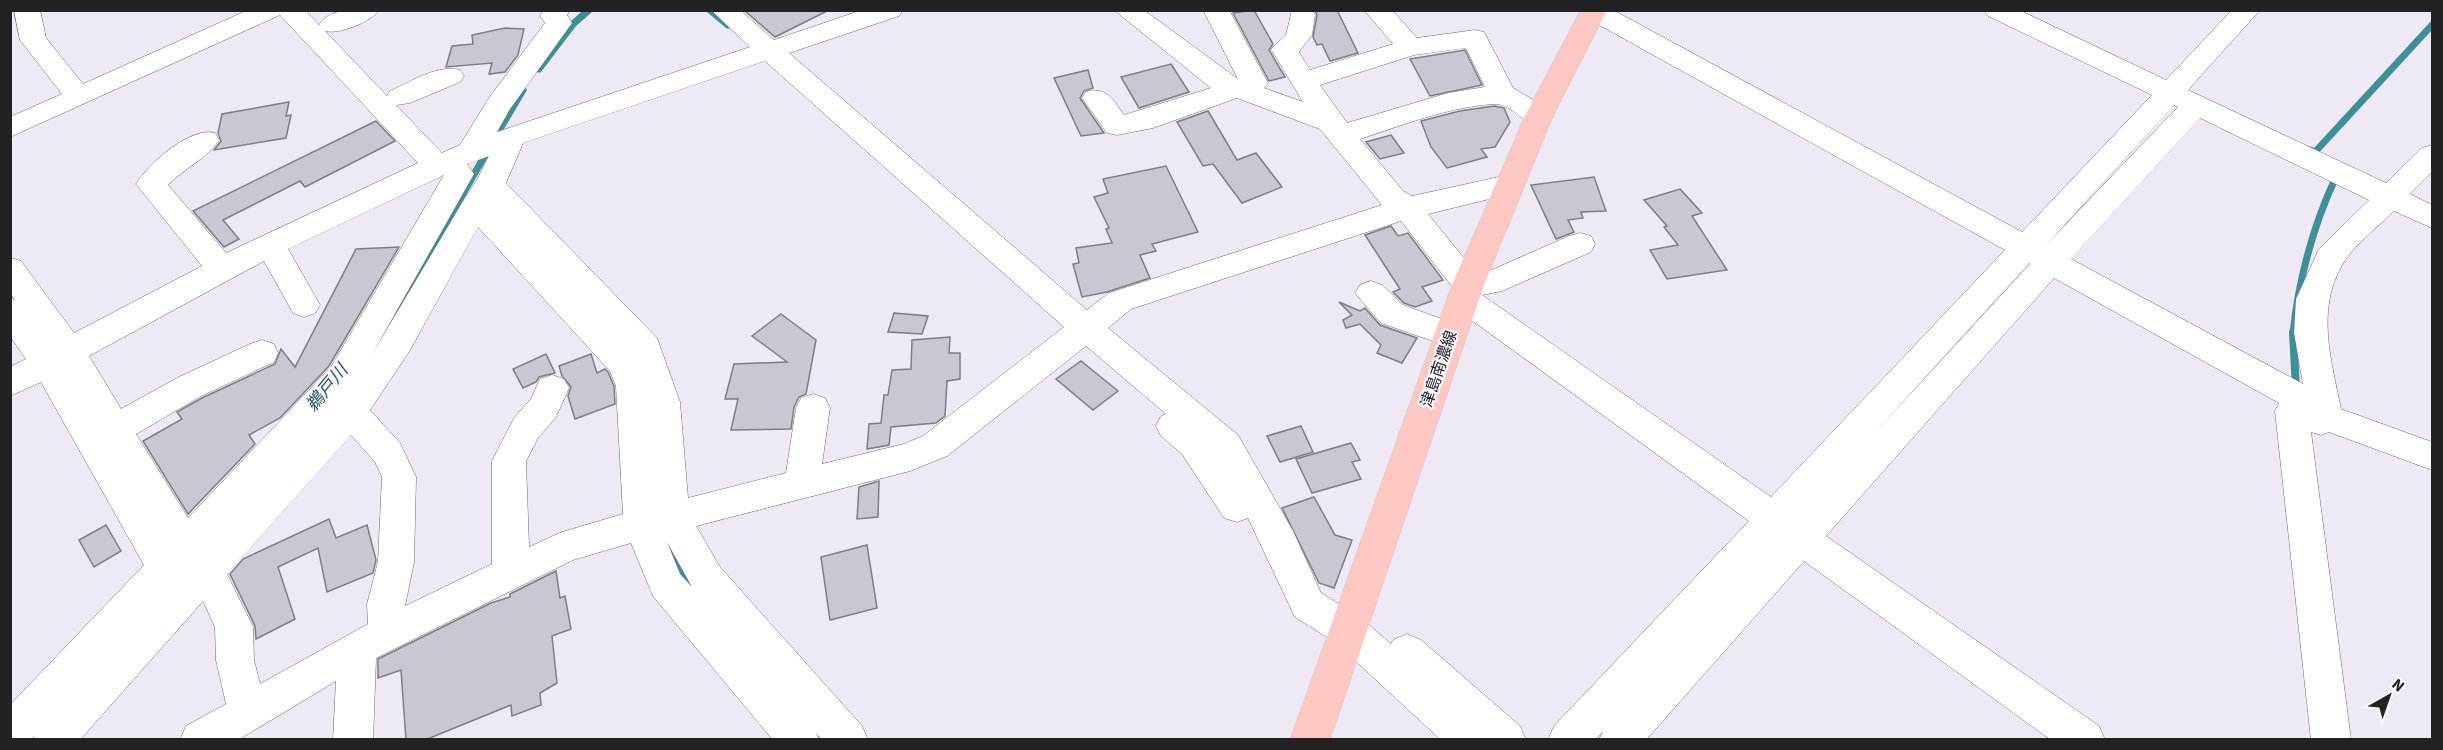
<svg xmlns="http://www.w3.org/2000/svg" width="2443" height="750" font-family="'Source Sans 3','Noto Sans JP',sans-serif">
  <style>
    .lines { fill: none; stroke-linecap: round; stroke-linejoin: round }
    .stream-far1 { stroke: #3d909a; stroke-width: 7 }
    .stream { stroke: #3d909a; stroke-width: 8 }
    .building { fill: #cbc7d2; stroke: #807c86; stroke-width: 1.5 }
    .minor-casing { stroke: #6e6a73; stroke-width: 1 }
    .major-casing { stroke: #cacaca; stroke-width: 1 }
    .minor { fill: #fff; fill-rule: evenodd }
    .major { fill: #fcc8c1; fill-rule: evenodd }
    .labels { text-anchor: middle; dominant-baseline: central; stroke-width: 4.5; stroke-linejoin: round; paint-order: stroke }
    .street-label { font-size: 16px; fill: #222124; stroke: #faf7fe }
    .water-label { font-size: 18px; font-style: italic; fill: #285a60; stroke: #faf7fe }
  </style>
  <rect width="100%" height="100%" fill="#eee9f4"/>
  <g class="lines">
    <g class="stream-far1">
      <polyline points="710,10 728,25"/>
      <polyline points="539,69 574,23 589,10"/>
      <polyline points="494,139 523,90"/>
      <polyline points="2310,150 2315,152 2432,25"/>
      <polyline points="394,314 488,150"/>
      <path d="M2293 334C2298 282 2313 226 2335 179L2331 177"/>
    </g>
    <g class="stream">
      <polyline points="2293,332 2296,389"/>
      <polyline points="667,544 696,592"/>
    </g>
  </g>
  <g class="building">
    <polygon points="744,10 829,10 775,37"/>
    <polygon points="1254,10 1273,44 1269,50 1285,77 1269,81 1233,13"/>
    <polygon points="1315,10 1337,10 1358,53 1330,61 1322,44 1317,45 1313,37 1317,15"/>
    <polygon points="505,28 524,29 518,55 505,72 489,74 492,63 446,67 452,46 473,44 472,35"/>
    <polygon points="1465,50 1482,85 1430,96 1410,59"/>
    <polygon points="1171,64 1189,92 1139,108 1121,77"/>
    <polygon points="1088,70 1093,88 1084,91 1080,98 1104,133 1081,136 1054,78"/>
    <polygon points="289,102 286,116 291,115 286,138 214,150 221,141 218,133 222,114"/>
    <polygon points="1494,106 1504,108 1510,122 1495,147 1481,149 1487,157 1447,168 1431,147 1421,121 1460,111"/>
    <polygon points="1208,111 1237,160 1256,153 1282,187 1242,203 1213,164 1203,166 1177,122"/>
    <polygon points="376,121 395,141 305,187 300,181 223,220 239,239 224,247 193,211"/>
    <polygon points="1391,135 1404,153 1380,159 1366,142"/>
    <polygon points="1166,166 1198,232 1152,244 1156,251 1140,255 1150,278 1107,292 1082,297 1073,264 1079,263 1076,248 1112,243 1106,229 1109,228 1094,197 1108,193 1103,179"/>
    <polygon points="1594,177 1606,211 1581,212 1583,218 1568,220 1574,232 1556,239 1531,185"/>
    <polygon points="1680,189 1702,213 1692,216 1727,270 1667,279 1650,250 1678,245 1664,227 1667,226 1644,200"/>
    <polygon points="1391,226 1398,236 1408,233 1443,280 1422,287 1432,301 1415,307 1404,303 1393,292 1400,289 1365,235"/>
    <polygon points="399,247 329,366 280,418 249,435 255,444 188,514 143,441 182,419 177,412 202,398 275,364 281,349 295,367 356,249"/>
    <polygon points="1339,302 1360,311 1365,308 1380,325 1417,338 1402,363 1377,353 1381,345 1360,324 1346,328 1343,320 1352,315"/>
    <polygon points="894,313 928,316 922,334 888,332"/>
    <polygon points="781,314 816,340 806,394 799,397 794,407 791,429 731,430 738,399 725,399 734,364 787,362 752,336"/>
    <polygon points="950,337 949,353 960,353 960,379 947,381 945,416 936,423 891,427 889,445 867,449 869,424 881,423 884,395 888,395 892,370 911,369 912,340"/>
    <polygon points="546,354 555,373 539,377 536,382 523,388 513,369"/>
    <polygon points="591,354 597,373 605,369 608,372 614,386 615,404 575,419 568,396 571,387 562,376 559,366"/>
    <polygon points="1081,361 1118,391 1093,410 1056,379"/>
    <polygon points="1301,426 1313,452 1280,462 1267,436"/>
    <polygon points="1351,443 1360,460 1352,462 1361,479 1312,493 1296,459"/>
    <polygon points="879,481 878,517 857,519 859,487"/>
    <polygon points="1314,497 1335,535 1352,540 1334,588 1319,583 1282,508"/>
    <polygon points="329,519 336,538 367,525 376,560 373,573 327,592 318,548 278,567 295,619 256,639 255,626 230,574 243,559"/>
    <polygon points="106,525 121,551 94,567 79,540"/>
    <polygon points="867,545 877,608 830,620 821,557"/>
    <polygon points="556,571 560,598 565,596 571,629 552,636 557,683 540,693 541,705 512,716 511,705 425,740 406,740 401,670 378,678 378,659 491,603 510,597 510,594"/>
  </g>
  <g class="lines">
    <g class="minor-casing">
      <g id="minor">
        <path d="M14 10H40L46 38 83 84 248 10H305L319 25C331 6 359 10 379 10 371 22 339 35 325 31L387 96 390 91C410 82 438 64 460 70L464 76 460 82 410 103 396 105 442 153 460 145 489 98 545 23 540 16 544 10H570L567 15 572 23 510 109 497 132 750 47 711 10H740L774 40 862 10H903L899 16 789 53 1087 310 1109 293 1382 205 1320 129 1237 98 1153 128 1117 135 1107 133 1082 98 1086 92C1107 86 1113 100 1124 115L1211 88 1114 10H1144L1238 79 1203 10H1229L1268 83 1264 88 1303 102 1271 49 1286 35 1292 10H1312L1315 15 1312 35 1299 52 1310 70 1393 44 1364 10H1392L1417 38 1475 30 1484 32 1513 88 1549 109 1553 116 1549 123C1523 130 1514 103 1494 104 1448 107 1403 125 1360 139L1403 191 1412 196 1508 175 1518 178 1523 185 1518 192 1428 214 1476 273 1487 272 1569 236 1580 233 1591 236 1595 244 1591 252 1502 291 1482 295 1771 497 2005 250 1583 16 1579 10H1613L2022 232 2152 95 1988 16 1984 10H2019L2166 80 2232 10H2260L2188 90 2386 183 2422 148 2432 145V172L2410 194 2432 205V228L2394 211C2379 226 2352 247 2342 265 2316 311 2331 359 2341 409L2432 442V470L2329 432 2321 435 2311 432 2351 740H2311L2275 411 2279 403 2054 278 1826 536 2099 726 2105 740H2051L1804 561 1646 740H1599L1603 731 1595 740H1548L1554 726 1749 521 1452 306 1447 298 1454 289 1401 221 1131 309 1108 328 1238 435 1293 531 1321 593 1361 618 1391 644 1393 640 1407 634 1421 640 1520 726 1526 740H1441L1335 642 1295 617 1248 518 1237 522 1224 518 1182 454 1161 436 1156 426 1161 416 1166 414 1086 346 947 456 910 471 696 526 720 567 862 726 868 740H822L816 733 819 740H773L653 596 631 543 573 560 376 658 373 740H333L336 681 238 740H180L186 726 226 704 216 660 215 627 203 601 80 740H33L35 736 31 740H10V705L144 565 41 382 10 396V367L26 359 10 336V298L15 300 10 293V258L21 261 74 333 202 266 136 184C149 163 191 126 215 133L219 140C208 158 183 169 168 185L226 253 418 163 280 15 10 137V117L62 94 20 40ZM1466 48 1485 87 1448 93 1347 123 1320 85 1414 55ZM765 61 1064 327 923 436 904 444 822 464 830 408 825 398 813 394 801 398 796 408 786 473 688 498 680 402 657 338 506 183 523 143ZM2174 105 2178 107 2046 245ZM2200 118 2369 200 2319 249 2296 299 2294 333 2303 384 2071 259ZM489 156 477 180 465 198 371 356 474 174 467 164ZM444 175 331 367 188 518 136 434 201 396 274 362 278 353 274 344 262 340 250 344 177 378 121 409 89 356 264 261 293 313 304 317 315 313 320 305 288 249ZM478 227 610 371 616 386 623 514 562 532 529 547 526 461 538 438 556 417 569 388 564 379 552 375 540 379 531 399 514 418 492 461V564L405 606 414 562 416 477 400 443 370 410 410 350ZM2029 263 2030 264 1870 438ZM351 435 375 462 382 477 378 562 367 604 368 624 260 684 254 660 253 627 227 574ZM667 542 692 587 680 574Z"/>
        <polygon points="1371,281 1382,285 1403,305 1461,326 1466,335 1461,344 1450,347 1381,323 1355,293 1360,285"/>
      </g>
    </g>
    <g class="major-casing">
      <polygon id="major" points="1581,10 1607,10 1553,116 1484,285 1330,740 1290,740 1452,285 1525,116"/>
    </g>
    <use href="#minor" class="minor"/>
    <use href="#major" class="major"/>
  </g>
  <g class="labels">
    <g class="street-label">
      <text transform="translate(1439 369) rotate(-71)">津島南濃線</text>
    </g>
    <g class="water-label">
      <text transform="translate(327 388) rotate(-51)">鵜戸川</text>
    </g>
  </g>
  <rect width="2443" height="750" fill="none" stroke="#222124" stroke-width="24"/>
  <g transform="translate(2389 696) rotate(40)" stroke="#faf7fe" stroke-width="4.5" paint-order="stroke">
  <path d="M0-4.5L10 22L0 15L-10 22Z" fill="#222124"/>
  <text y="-9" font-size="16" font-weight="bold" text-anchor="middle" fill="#222124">N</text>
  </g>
</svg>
